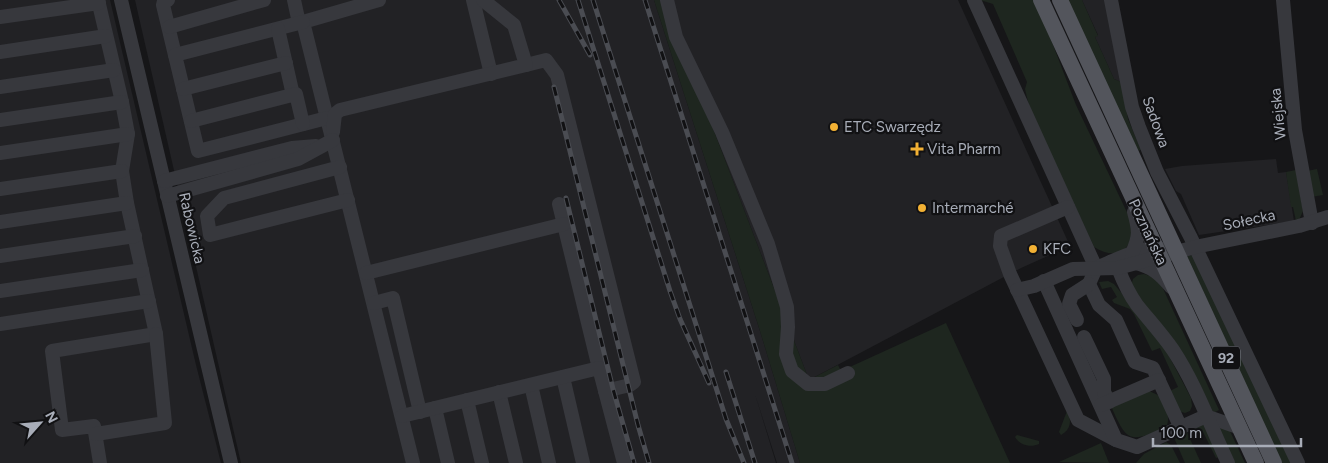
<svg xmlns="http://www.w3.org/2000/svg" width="1328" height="463" font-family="Figtree,sans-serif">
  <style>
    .built { fill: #222225 }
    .green { fill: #1e261f }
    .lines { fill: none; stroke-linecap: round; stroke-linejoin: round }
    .minor { stroke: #37383d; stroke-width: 14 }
    .major { stroke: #53555c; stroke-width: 16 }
    .rail-casing { stroke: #4a4c52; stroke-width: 5 }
    .rail { stroke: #111113; stroke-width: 3; stroke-dasharray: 9; stroke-linecap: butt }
    .poi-dot { fill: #f2b134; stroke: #111113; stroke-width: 2 }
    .labels { text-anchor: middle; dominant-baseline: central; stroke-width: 4.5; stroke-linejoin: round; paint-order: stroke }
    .shield { fill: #111113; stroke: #7b7e86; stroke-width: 1 }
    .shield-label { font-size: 14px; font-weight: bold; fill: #a8adb8 }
    .street-label { font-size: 15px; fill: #a8adb8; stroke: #111113 }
    .poi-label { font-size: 15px; fill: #a8adb8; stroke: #111113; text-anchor: start }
  </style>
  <rect width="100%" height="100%" fill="#161618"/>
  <g class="built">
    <polygon points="0,0 110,0 196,365 221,463 0,463"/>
    <polygon points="135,0 654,0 760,331 800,463 777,463 755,394 776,463 241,463"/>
    <polygon points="664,0 958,0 1070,246 1021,268 809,380"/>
    <polygon points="1082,0 1107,0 1121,82 1114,79 1095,37 1098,35"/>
    <polygon points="1276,159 1278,173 1286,172 1294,221 1199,235 1181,194 1176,191 1165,169 1182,166"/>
  </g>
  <g class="green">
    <polygon points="654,0 664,0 809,380 838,365 841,371 946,323 1010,463 800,463 760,331"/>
    <path d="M980 0H1034L1045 24 1076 105 1133 225C1133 251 1116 261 1094 247L1030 110 1025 89 1027 82 993 4Z"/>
    <polygon points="1066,0 1082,0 1098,36 1095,37 1114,79 1121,82 1128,119 1141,150 1136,151"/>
    <polygon points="1317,169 1323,195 1311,197 1307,171"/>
    <polygon points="1296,170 1303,211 1299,220 1296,221 1293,207 1291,207 1286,172"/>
    <polygon points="1195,255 1293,463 1281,463 1187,256"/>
    <polygon points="1144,274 1153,277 1160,282 1219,410 1215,412 1208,410 1134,292 1131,286 1133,279 1138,275"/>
    <polygon points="1108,281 1114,284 1161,341 1191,398 1192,406 1190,411 1185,413 1178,411 1170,391 1178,387 1160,348 1152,351 1134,314 1130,309 1114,303 1112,300 1117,297 1111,287 1102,289 1099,282"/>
    <path d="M1147 390 1160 396C1164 407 1172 417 1166 427 1130 443 1127 443 1111 406Z"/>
    <path d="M1067 411C1072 421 1071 429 1061 435L1059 432Z"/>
    <polygon points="1203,422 1219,457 1216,458 1203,432 1193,430 1194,427"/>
    <polygon points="1215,427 1229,429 1245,463 1232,463"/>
    <polygon points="1186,430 1201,463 1185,463 1175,440 1177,436"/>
    <path d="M1017 435 1039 441V444C1030 448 1020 445 1015 437Z"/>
    <polygon points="1166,442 1171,445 1180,463 1136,463 1144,454"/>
    <polygon points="1101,443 1109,463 1059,462"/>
  </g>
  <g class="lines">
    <g class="minor">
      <polyline points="98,0 122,102 128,134 122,171 127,203 156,334 52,351 62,430 94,426 100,463"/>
      <polyline points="121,0 231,463"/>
      <polyline points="168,0 164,1 163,5 175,55"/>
      <polyline points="294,0 299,23"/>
      <polyline points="379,0 303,22 413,463"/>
      <polyline points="473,0 491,74"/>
      <polyline points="667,0 676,37 722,132 768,244 787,307 788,327 786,354 792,371 808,384 825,384 848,373"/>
      <polyline points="974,0 1096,268"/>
      <polyline points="1111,0 1132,107 1139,127 1157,172 1191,238 1298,463"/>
      <polyline points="1283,0 1295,130 1312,223"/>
      <polyline points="0,17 99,3"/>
      <polyline points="303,22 175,55 198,151 327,118"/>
      <polyline points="169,27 264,0"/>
      <polyline points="278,29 293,95"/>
      <polyline points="0,52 106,36"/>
      <polyline points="526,65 546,60 557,75 634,382 630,385 605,391"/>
      <polyline points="0,87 114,70"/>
      <polyline points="183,89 286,63"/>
      <polyline points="0,120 122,102"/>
      <polyline points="191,121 296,94 303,124"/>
      <polyline points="333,132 335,114 340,110 526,65 514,25 483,0"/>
      <polyline points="0,153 128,134"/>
      <polyline points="340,167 224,198 207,216 210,235 348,200"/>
      <polyline points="164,181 292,148 316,146"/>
      <polyline points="0,189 122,171"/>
      <polyline points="167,196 298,159 333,140"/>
      <polyline points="559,204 599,368"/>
      <polyline points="1068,207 1001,236 1000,246 1010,274 1078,420 1116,440 1137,447 1206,416 1240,428"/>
      <polyline points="0,222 127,203"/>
      <path d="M1164 249C1142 245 1116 260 1096 268L1089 284 1099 305 1116 320 1135 362 1153 368 1181 428"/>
      <path d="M1132 253C1140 236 1139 230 1134 212"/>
      <polyline points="0,256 135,236"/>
      <path d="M1136 263C1152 267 1160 274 1171 287"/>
      <path d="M1118 268C1123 281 1129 294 1137 305 1149 320 1162 334 1173 350 1196 385 1210 425 1228 463"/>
      <polyline points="366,273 564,224"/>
      <polyline points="1044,281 1116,440"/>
      <polyline points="1017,290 1034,286 1073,269 1118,268 1195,247 1299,226 1328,217"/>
      <polyline points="0,291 142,270"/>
      <polyline points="374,303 393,298 420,412"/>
      <polyline points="1077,320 1069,304 1072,295 1089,284"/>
      <polyline points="0,324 149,301"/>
      <polyline points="1084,337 1104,379 1104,392 1109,402"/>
      <polyline points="563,377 583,463"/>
      <polyline points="531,385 549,463"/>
      <polyline points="499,392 516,463"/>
      <polyline points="467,400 482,463"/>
      <polyline points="1101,405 1159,380"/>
      <polyline points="435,408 448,463"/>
      <polyline points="402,416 599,368 624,463"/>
      <polyline points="96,434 165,423 156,334"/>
    </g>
    <g class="major">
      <polyline points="1041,0 1256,463"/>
      <polyline points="1060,0 1274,463"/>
    </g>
    <g class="rail-casing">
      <g id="rail">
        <polyline points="559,0 590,55"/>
        <polyline points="578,0 670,291 680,319 709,383"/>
        <polyline points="593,0 726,419 744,463"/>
        <polyline points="645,0 792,463"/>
        <polyline points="554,87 638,425 649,463"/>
        <polyline points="566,198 613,389 634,463"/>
        <polyline points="726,372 755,463"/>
      </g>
    </g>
    <use href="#rail" class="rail"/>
  </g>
  <g class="poi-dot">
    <circle cx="834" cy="127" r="5"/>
    <path d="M914.5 141.5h5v5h5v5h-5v5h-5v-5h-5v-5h5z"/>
    <circle cx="922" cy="208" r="5"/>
    <circle cx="1033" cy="249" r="5"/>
  </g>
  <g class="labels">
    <rect class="shield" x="1212" y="346.5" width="28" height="23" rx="4"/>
    <g class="shield-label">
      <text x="1226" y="358">92</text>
    </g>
    <g class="street-label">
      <text transform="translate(1278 114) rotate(-96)">Wiejska</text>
      <text transform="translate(1156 122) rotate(70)">Sadowa</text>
      <text transform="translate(1249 220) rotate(-12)">Sołecka</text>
      <text transform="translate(192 228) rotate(77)">Rabowicka</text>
      <text transform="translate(1148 232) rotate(65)">Poznańska</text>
    </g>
    <g class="poi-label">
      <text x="844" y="127">ETC Swarzędz</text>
      <text x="927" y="149">Vita Pharm</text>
      <text x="932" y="208">Intermarché</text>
      <text x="1043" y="249">KFC</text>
    </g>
  </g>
  <g transform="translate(40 423) rotate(63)" stroke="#111113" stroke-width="4" paint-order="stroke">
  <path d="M0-4L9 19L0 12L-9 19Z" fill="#a8adb8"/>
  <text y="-8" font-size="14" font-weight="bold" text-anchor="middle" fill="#a8adb8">N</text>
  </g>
  <path d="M1153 438v8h148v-8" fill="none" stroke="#a8adb8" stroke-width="2.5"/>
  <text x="1160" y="438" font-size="15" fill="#a8adb8" stroke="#111113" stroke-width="4" paint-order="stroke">100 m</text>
</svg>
